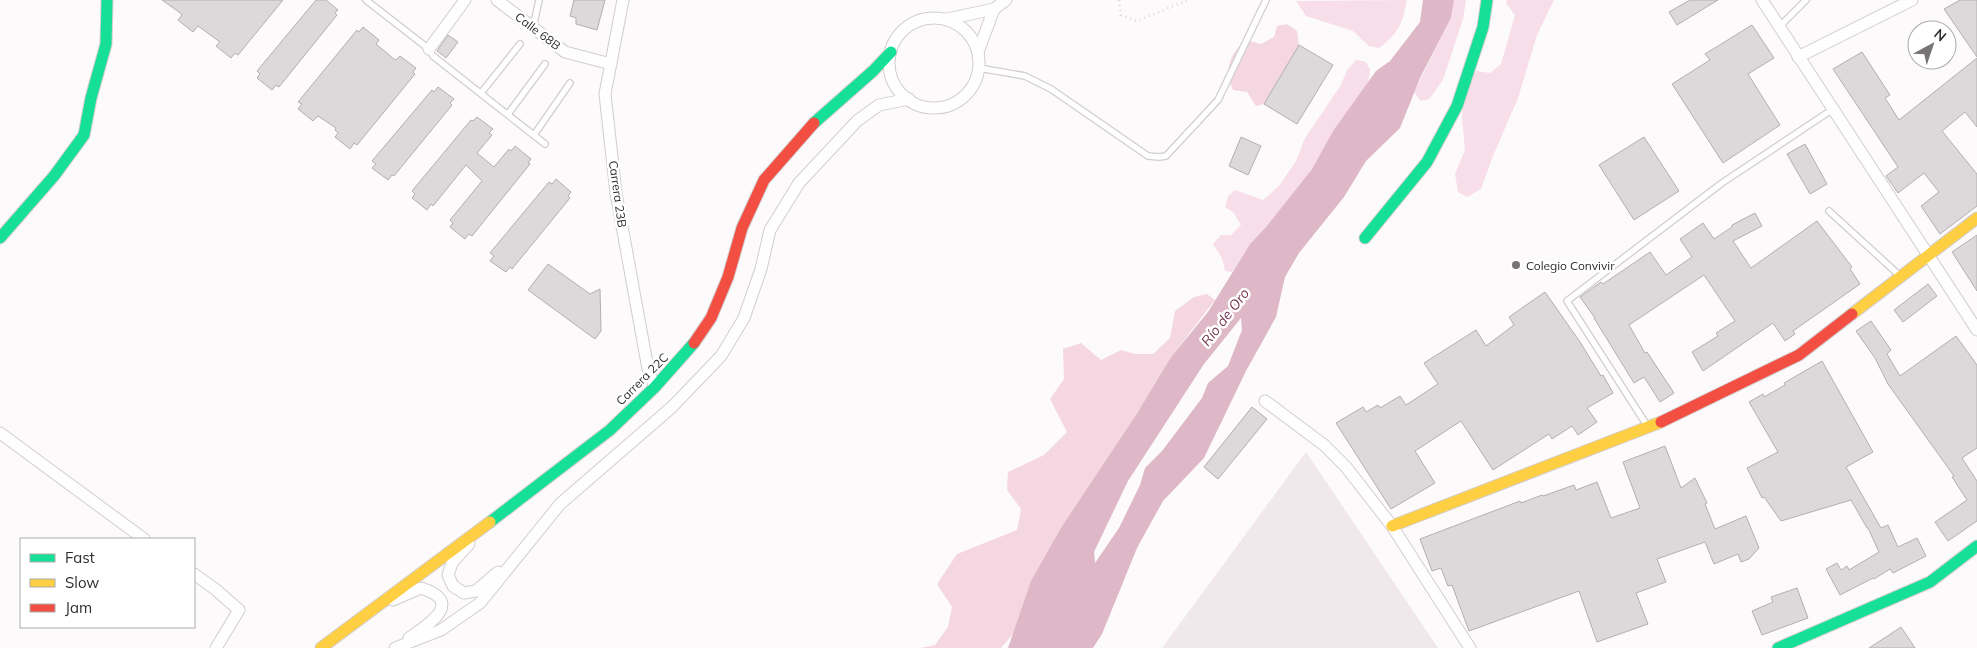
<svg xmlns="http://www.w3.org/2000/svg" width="1977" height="648" font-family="Mulish,sans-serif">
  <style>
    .built { fill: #f0e8eb }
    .green { fill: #f8dee8 }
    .forest { fill: #f5d7e2 }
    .water { fill: #deb8c6; fill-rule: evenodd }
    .building { fill: #ddd8da; stroke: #b3afb0 }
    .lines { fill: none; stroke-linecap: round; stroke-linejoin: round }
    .lane-casing { stroke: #d2cdcf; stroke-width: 8 }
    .street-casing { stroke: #d2cdcf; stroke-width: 13 }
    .fast-casing { stroke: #d2cdcf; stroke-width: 13 }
    .slow-casing { stroke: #d2cdcf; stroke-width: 13 }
    .jam-casing { stroke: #d2cdcf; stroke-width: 13 }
    .path { stroke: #d9d8d8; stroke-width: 2.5; stroke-dasharray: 1 4; stroke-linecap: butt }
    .lane { stroke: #fffefe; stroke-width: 5.5 }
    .street { stroke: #fffefe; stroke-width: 11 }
    .fast { stroke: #16e098; stroke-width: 11 }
    .slow { stroke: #ffcf43; stroke-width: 11 }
    .jam { stroke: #f24e42; stroke-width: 11 }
    .poi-dot { fill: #787475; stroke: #fff; stroke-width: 2 }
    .labels { text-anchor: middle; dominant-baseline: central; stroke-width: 5; stroke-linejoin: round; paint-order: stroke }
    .street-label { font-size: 12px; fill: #312c2d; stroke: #fff }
    .poi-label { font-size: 12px; fill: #312c2d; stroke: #fff; text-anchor: start }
    .water-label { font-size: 14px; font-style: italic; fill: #773752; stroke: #fff }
  </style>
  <rect width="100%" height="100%" fill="#fdfafb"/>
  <polygon class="built" points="1306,452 1438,648 1162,648"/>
  <g class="green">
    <path d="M1407 0C1403 23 1398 34 1379 48L1369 46 1353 31 1306 16 1296 1Z"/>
    <polygon points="1454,0 1466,0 1463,19 1443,80 1429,99 1421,101 1414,92 1451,18"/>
    <polygon points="1507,0 1554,0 1537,35 1518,98 1493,156 1481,189 1467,197 1458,192 1455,174 1465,150 1462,118 1465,86 1476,71 1490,73 1501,64 1515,15 1506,3"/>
    <polygon points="1356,60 1366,62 1370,70 1368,83 1333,131 1312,169 1266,227 1250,244 1232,272 1225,271 1222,258 1213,244 1221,235 1231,235 1241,225 1233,212 1225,207 1228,196 1235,190 1263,200 1279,186 1296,161 1305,138 1341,85 1347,70"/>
  </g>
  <g class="forest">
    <path d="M1287 24 1297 31 1299 45 1264 104 1256 106 1247 92 1233 90C1224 70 1229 54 1246 40L1261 44 1274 37 1277 26Z"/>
    <polygon points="1207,294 1215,300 1171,357 1019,621 1013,634 1001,648 921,648 935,645 948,627 952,607 937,584 957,554 1017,530 1021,509 1007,490 1008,472 1044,455 1067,432 1050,399 1064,379 1063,349 1081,343 1101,360 1121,350 1135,354 1153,354 1170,338 1175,311 1194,297"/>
  </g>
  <path class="water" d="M1423 0H1454L1451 18 1420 78 1400 128 1366 161 1344 197 1299 253 1285 277 1276 317 1246 371 1204 458 1163 501 1137 548 1102 634 1093 648H1008L1031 581 1061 528 1138 412 1171 357 1208 312 1250 244 1266 227 1312 169 1333 131 1376 71 1390 61 1420 22ZM1241 318 1242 330 1228 366 1208 383 1202 398 1162 451 1145 468 1140 485 1119 528 1095 563 1094 552 1128 481 1204 364Z"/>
  <g class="building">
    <polygon points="162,0 283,0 238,55 235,53 231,58 216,46 220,42 198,26 193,32 178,20 182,15 179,12"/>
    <polygon points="316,0 326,0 338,10 335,13 337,15 279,87 276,85 272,90 257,78 260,74 257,71"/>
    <polygon points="574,0 605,0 597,30 576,24 576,18 570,16"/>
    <polygon points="1690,0 1718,0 1677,25 1669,12"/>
    <polygon points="1960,0 1977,0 1977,57 1944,9"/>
    <polygon points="1752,25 1774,58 1748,74 1780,125 1723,163 1672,84 1710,60 1705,54"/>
    <polygon points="363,27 379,40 376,44 394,59 396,60 400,56 416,68 413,72 415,74 357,145 354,143 350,149 335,137 338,133 335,130 336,128 318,116 313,121 298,109 302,104 298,102 357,30 359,32"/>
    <polygon points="448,35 458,42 446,58 437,51"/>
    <polygon points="1299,45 1333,65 1297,124 1264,104"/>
    <polygon points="1862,52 1890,95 1885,98 1899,120 1977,58 1977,127 1965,112 1942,131 1977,174 1977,206 1940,234 1921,206 1939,192 1924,173 1898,193 1886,176 1898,167 1833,69"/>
    <polygon points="438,87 454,99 450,103 452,105 394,176 392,175 388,180 372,168 376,164 372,161 432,90 434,92"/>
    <polygon points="477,117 493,129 489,133 492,135 477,153 494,167 509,149 511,151 515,146 531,159 528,163 530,164 505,195 472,236 469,234 465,239 450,227 453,223 450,220 482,181 466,165 433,206 431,204 427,210 412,198 415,194 412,191 471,120 473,121"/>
    <polygon points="1241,137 1261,146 1248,175 1229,166"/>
    <polygon points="1644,137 1679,191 1634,220 1599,165"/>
    <polygon points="1805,144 1827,184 1810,194 1787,154"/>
    <polygon points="556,179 571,192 568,196 570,198 512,269 510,267 506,272 490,261 494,256 490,253 549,182 552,184"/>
    <polygon points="1755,213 1762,226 1733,241 1751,268 1817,221 1852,267 1850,269 1860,284 1793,331 1795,334 1785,341 1773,323 1703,371 1692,352 1718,336 1716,333 1735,321 1704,275 1629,325 1645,353 1647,352 1674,393 1660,402 1644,377 1634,383 1594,318 1595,318 1580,297 1601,282 1603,284 1650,252 1666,275 1692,257 1680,239 1703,223 1714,239 1732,227 1732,225"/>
    <polygon points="1977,235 1977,291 1952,252"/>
    <polygon points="548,264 590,294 600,289 601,331 595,339 528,290"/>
    <polygon points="1928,284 1937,296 1903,322 1894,310"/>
    <polygon points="1545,292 1580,342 1601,376 1603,375 1613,393 1587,408 1597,422 1578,435 1572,426 1552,439 1549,434 1493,470 1461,421 1415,451 1435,483 1391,509 1336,423 1363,407 1366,412 1378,405 1380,408 1400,396 1406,405 1438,384 1424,363 1476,330 1486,346 1514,325 1509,317"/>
    <polygon points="1871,321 1891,350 1887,354 1900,376 1956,336 1977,365 1977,448 1962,458 1977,481 1977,521 1948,541 1935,522 1967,500 1952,477 1954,476 1888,384 1875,358 1856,331"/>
    <polygon points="1822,361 1873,452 1846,467 1881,528 1888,525 1898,547 1917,538 1926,556 1893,573 1890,569 1874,579 1873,578 1840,595 1826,569 1837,563 1841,570 1847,566 1849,570 1879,552 1868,528 1867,528 1851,500 1781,521 1764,497 1762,498 1747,468 1778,452 1749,402 1763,394 1764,397 1785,385 1784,383"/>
    <polygon points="1252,407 1267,419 1218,479 1204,467"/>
    <polygon points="1665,446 1681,488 1695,478 1707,503 1705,504 1715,529 1746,516 1759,548 1749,559 1741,562 1738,554 1714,564 1705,542 1657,559 1666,582 1636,593 1648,624 1597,642 1579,591 1469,631 1452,585 1448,586 1441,568 1432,571 1420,539 1520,501 1521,503 1542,495 1543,496 1574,485 1576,490 1597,482 1611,518 1640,508 1623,462"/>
    <polygon points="1797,588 1808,618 1762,635 1752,611 1773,602 1771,597"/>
    <polygon points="1901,627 1915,648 1869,648 1886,637"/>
  </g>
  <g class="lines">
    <g class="lane-casing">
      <g id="lane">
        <polyline points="366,0 429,49 433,56 545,144"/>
        <polyline points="1779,27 1806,0"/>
        <polyline points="533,28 539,0"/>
        <polyline points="979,68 1025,76 1051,89 1148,156 1159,157 1166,156 1218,100 1266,0"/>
        <polyline points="481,93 520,44"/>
        <polyline points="508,114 545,64"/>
        <polyline points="534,135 570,83"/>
        <polyline points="1829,211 1899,275"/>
        <polyline points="1648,427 1567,301 1722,183 1833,109"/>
      </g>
    </g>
    <g class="street-casing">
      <g id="street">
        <polyline points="497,0 565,52 611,64"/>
        <polyline points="623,0 605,94 616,193 648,369 655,387"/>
        <polyline points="1762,0 1977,330"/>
        <circle cx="934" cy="63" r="45"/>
        <polyline points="947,19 994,9 1006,0"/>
        <polyline points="429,49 465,0"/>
        <polyline points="978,52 994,9"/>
        <polyline points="1798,57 1912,0"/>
        <polyline points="1265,401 1324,445 1346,467 1392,526 1470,648"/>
        <polyline points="0,433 144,539"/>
        <polyline points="469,544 452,563 448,575 453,586 464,593 476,591 498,572"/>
        <polyline points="194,574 215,589 239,610 216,648"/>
        <path d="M393 600 421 588C465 602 429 624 409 638"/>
        <polyline points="395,648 441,630 480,603 560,504 672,407 721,356 744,318 761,269 770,230 799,183 857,121 879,105 909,99"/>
      </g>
    </g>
    <g class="fast-casing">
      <g id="fast">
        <polyline points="814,123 873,71 891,52"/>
        <polyline points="0,238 54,176 84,135 91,98 106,44 107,0"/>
        <polyline points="1365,238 1427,162 1457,106 1483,27 1487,0"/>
        <polyline points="490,522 610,430 655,387 694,343"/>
        <polyline points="1778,648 1930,582 1977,546"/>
      </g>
    </g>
    <g class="slow-casing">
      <g id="slow">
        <polyline points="1852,314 1977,218"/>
        <polyline points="1392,526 1661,422"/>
        <polyline points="321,648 490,522"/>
      </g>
    </g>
    <g class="jam-casing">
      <g id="jam">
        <polyline points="694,343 711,318 728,277 742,228 764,180 814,123"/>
        <polyline points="1661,422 1799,355 1852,314"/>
      </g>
    </g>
    <polyline class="path" points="1119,0 1121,15 1137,21 1188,0"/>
    <use href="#lane" class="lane"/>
    <use href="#street" class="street"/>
    <use href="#fast" class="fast"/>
    <use href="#slow" class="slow"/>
    <use href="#jam" class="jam"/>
  </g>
  <circle class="poi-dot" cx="1516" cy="265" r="5"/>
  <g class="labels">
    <g class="street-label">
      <text transform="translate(538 31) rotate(37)">Calle 68B</text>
      <text transform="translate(618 194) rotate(82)">Carrera 23B</text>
      <text transform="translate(642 379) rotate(-45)">Carrera 22C</text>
    </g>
    <g class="poi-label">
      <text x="1526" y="265">Colegio Convivir</text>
    </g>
    <g class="water-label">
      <text transform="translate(1225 317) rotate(-52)">Río de Oro</text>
    </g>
  </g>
  <rect x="20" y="538" width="175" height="90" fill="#ffffff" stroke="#adabab"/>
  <rect x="30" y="554" width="25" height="8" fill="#16e098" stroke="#adabab"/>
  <text x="65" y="563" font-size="15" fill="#312c2d">Fast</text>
  <rect x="30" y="579" width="25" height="8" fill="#ffcf43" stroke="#adabab"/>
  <text x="65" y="588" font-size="15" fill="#312c2d">Slow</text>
  <rect x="30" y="604" width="25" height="8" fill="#f24e42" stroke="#adabab"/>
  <text x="65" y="613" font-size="15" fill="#312c2d">Jam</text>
  <g transform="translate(1932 45) rotate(40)"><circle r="24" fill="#ffffff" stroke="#adabab"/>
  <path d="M0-4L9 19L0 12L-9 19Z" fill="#787475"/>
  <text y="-8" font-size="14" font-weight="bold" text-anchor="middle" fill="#312c2d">N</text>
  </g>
</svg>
